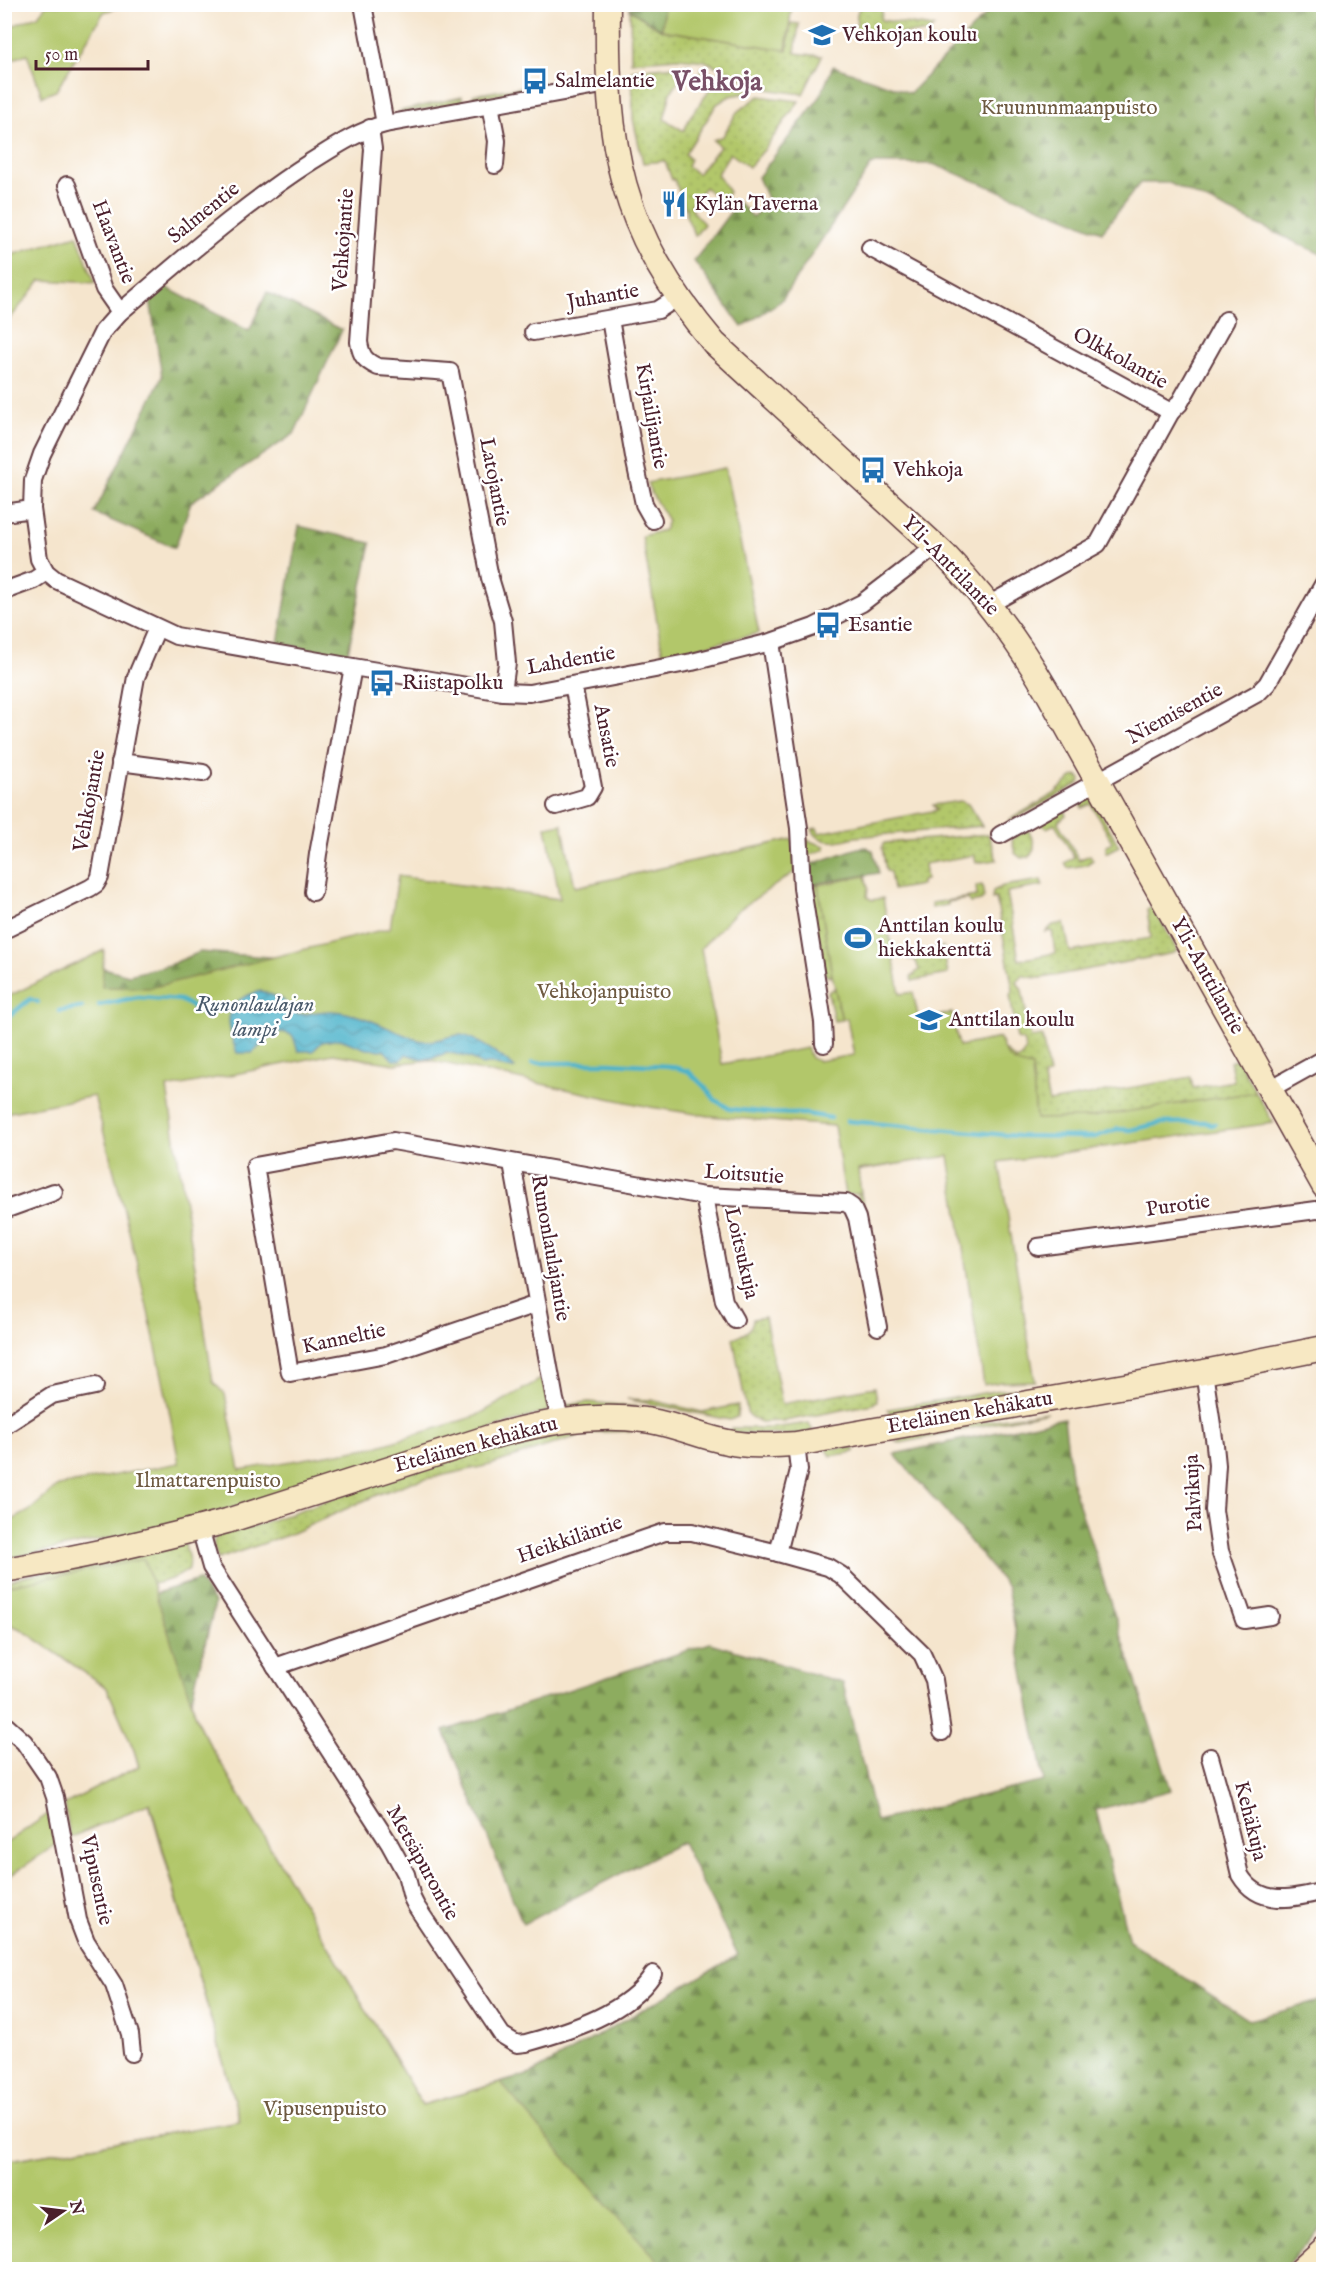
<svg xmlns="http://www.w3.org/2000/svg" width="1328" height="2274" font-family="'IM FELL English',serif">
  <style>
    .grass { fill: url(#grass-dots); stroke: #7e734b; stroke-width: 1.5 }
    .forest { fill: url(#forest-firs); stroke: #6c6645; stroke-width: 1.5 }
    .park { fill: #b2c76b; stroke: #7e734b; stroke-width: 1.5 }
    .water { fill: url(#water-waves); stroke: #4a687a; stroke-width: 1.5 }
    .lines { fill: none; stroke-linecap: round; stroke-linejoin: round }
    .stream { stroke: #4bb2ca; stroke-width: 4.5 }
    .street-casing { stroke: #643d43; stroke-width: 20 }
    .secondary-casing { stroke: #643d43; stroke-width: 27 }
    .street { stroke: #fff; stroke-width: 16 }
    .secondary { stroke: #f7e8c3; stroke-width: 24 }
    .labels { text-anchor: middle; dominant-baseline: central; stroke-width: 5; stroke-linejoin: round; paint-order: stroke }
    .poi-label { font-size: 21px; fill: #4a1f2b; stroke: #fff; text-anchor: start }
    .park-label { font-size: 21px; fill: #6e5a41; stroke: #fff }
    .street-label { font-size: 21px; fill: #4a1f2b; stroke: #fff }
    .water-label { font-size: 22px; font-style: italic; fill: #4a5a6b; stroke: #fff }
    .district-label { font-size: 27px; font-weight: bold; fill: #785067; stroke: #fff }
  </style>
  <defs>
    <pattern id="grass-dots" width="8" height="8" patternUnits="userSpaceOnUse" patternTransform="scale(1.5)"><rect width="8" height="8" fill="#b2c76b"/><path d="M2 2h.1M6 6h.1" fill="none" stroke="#9baa5d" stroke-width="1.8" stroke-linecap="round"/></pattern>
    <pattern id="forest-firs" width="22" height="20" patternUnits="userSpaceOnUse" patternTransform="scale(1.5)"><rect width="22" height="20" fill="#8dac5f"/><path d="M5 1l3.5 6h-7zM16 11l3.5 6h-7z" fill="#758b4f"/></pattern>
    <pattern id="water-waves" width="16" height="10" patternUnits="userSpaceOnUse" patternTransform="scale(1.5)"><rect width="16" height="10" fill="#4bb2ca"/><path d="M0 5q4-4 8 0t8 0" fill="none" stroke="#4090a4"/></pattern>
  </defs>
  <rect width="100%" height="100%" fill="#fff"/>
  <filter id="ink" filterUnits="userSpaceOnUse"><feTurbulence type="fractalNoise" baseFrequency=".0167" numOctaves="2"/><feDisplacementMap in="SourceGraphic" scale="12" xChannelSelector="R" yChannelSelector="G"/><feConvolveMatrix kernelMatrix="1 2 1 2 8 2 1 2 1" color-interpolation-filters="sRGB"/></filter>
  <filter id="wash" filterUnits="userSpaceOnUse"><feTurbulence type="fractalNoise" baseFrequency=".008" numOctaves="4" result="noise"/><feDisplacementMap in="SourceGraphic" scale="24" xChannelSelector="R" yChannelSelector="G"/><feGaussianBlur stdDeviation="1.35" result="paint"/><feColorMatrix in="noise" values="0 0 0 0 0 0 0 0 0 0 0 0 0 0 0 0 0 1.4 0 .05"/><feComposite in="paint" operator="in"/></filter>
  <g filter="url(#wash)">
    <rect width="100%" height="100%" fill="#f5e5cd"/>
    <g class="grass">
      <polygon points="860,5 882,10 881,20 934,27 926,33 865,34 856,31 857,14"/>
      <polygon points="630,10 662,30 787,50 791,23 799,24 795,53 822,56 803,94 772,90 753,84 705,61 677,58 631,62"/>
      <polygon points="689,65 671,92 664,119 684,131 690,117 710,90 699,81 701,67 749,90 748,93 730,96 717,104 685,154 690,159 687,166 697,174 720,147 713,140 723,136 737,112 759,96 799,101 764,150 749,167 730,153 717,174 729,192 722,203 705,187 691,204 693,211 704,224 695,236 685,213 687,212 674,179 672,180 665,161 643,163 633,119 632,70"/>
      <polygon points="521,87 521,91 473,99 473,95"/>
      <polygon points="462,97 463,102 404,113 400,111"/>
      <polygon points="1077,776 1081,779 1080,783 1008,823 1009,820 1054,794 1073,777"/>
      <polygon points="1091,796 1119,846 1106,853 1106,846 1112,842 1091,804 1082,808 1079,802 1083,798"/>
      <path d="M960 801 968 804 982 826 855 837C840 841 820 847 812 829L817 828 819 833 937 810 933 805Z"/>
      <polygon points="1060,810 1064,810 1066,815 1058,822 1079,860 1090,855 1093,860 1086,865 1068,868 1065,863 1074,857 1055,824 1047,828 1041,824 1042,821"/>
      <path d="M1028 830C1034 840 1038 849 1028 857L1021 858 1015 853 1012 841 1015 836Z"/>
      <polygon points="988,834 997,860 976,863 974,855 924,864 926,880 921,881 921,885 893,890 890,872 886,871 882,847 884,843"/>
      <polygon points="806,840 825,846 825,849 807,856"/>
      <polygon points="1041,880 1043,886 1007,892 1019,960 1055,953 1052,931 1046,932 1053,925 1064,923 1070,952 1151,938 1147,909 1153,907 1177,950 1174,953 1042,978 1027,977 1024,975 1017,982 1022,990 1031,1038 1042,1036 1049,1075 1043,1076 1049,1102 1191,1077 1193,1088 1234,1081 1230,1062 1237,1059 1273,1123 1031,1141 857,1171 863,1205 859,1206 834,1059 854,1055 850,1033 1018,1065 1010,1060 1003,1051 1006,1051 1016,1060 1021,1058 1026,1049 1023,1041 1017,1039 1010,995 1013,990 996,898 992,899 993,891 1003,886"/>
      <polygon points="808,885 818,885 832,975 830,977 825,975 822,960 817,960"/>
      <polygon points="982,885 984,898 981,901 970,903 968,899 948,902 948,905 932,908 931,903 977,896 976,886"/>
      <polygon points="943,947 948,974 912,981 911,977 919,970 916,961 908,959 907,954"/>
      <polygon points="835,988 842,1020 834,1021 828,992"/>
      <path d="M765 1317 782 1404 875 1387 877 1401 873 1404 785 1421 761 1422 752 1418 747 1412 733 1338C745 1334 751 1332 753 1319Z"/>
      <polygon points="1038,1388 1040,1392 910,1415 889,1413 888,1409 1001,1390"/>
      <polygon points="627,1399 651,1400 702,1412 738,1405 737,1417 730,1420"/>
      <polygon points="589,1402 638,1407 571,1410 564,1405"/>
      <polygon points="1048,1412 901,1443 896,1442 919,1431"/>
      <polygon points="809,1423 813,1432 791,1435 731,1433 731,1428 772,1428"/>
      <path d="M630 1428V1431L600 1432 578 1436 490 1465 412 1482 379 1494 288 1535 218 1559C214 1548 210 1540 220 1532L254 1526 410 1472 552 1431Z"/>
      <polygon points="826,1448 854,1448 855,1452 831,1456"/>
      <path d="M184 1541 189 1560 188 1569C164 1596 41 1590 5 1590L4 1583 21 1577Z"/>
    </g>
    <g class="forest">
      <polygon points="996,4 1323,5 1323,255 1169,183 1140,183 1102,232 933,164 872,164 781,301 742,327 694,261 738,202 753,217 768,201 758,177 820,97 833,66 910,93"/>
      <polygon points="630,5 664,5 662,30 630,10"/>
      <polygon points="165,287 249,331 267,292 342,330 294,434 191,502 175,548 94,513 162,377 150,299"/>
      <polygon points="299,526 371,543 347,657 278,643"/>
      <polygon points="867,847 873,851 879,873 808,885 806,866 858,848"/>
      <polygon points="200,952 297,959 94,1022 103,968 129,975 169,965"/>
      <polygon points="1064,1418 1072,1483 1171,1790 1096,1810 1129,1941 1249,2020 1323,2000 1323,2226 1283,2269 5,2270 5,2161 240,2121 134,1750 107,1688 21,1629 5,1623 124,1603 199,1580 215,1604 191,1701 200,1728 422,2105 531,2074 738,1955 682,1842 523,1924 444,1731 710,1643 843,1683 876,1821 1044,1781 1007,1587 947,1513 894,1454"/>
    </g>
    <g class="park">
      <polygon points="46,5 125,5 104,12 56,91 42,96 27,54 5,62 4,29 38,16"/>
      <polygon points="664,5 792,5 786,50 662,30"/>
      <polygon points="77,235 95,283 41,280 5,325 4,247 8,256"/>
      <path d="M725 468 759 633 663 656 642 536 664 530 668 521C661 508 652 497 647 483Z"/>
      <path d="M562 824 575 887 793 839 796 871 737 911 701 948 722 1064 807 1048 811 1058 818 1061 854 1055 847 1018 842 1020 832 975 818 885 865 876 868 887 867 897 872 900 883 898 900 994 913 992 919 1020 952 1013 959 1046 1000 1038C1004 1057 1012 1064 1032 1067L1036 1119 1085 1118 1256 1092 1273 1123 999 1162 1035 1381 1001 1382 984 1385 949 1156 858 1170 861 1193 845 1195 834 1126 709 1116 650 1107 429 1060 395 1064 333 1054 167 1088 213 1382 225 1394 240 1470 379 1446 476 1416 543 1378 550 1407 546 1412 180 1524 5 1559V1524L29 1511 58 1486 179 1463C157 1339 127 1218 94 1096L5 1113V998L104 950 102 987 150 988 390 928 398 876 560 899 546 827Z"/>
      <polygon points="144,1559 200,1728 422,2105 501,2083 577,2172 666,2269 5,2270 5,2161 240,2121 150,1803 70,1838 65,1804 139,1766 134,1750 107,1688 21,1629 5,1623 5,1586"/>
      <polygon points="51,1812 57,1844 5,1879 5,1844"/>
    </g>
    <path class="water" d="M261 991 282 999 296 1014C308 1015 320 1010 332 1011 364 1013 390 1031 419 1040 433 1044 446 1036 460 1035 472 1035 506 1059 515 1068 503 1071 499 1061 482 1065L471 1058 447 1052C432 1061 420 1060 406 1054L401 1060H393L384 1050 366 1049 340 1039 322 1042 313 1051H298L293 1036C275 1024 265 1044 252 1053H237C225 1022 222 1000 261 991Z"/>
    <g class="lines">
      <g class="stream">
        <polyline points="99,1005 138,997 180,1000 202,1012"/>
        <polyline points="59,1011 82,1007"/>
        <polyline points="4,1018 12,1014 30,999 38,1002"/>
        <polyline points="532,1063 609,1063 669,1066 688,1071 707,1089 715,1100 730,1109 771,1113 807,1114 831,1118"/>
        <polyline points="847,1121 1017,1136 1086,1137 1095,1137 1117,1129 1130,1130 1161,1123 1206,1122 1211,1125 1215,1124"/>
      </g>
    </g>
  </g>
  <g filter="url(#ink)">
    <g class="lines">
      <g class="street-casing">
        <g id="street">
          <polyline points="363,4 385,124"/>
          <path d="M608 84 385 124C358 131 336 146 312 161 243 205 182 260 120 312L103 331 42 454 33 480 32 509 39 559 46 572 56 580 176 636 353 667 503 692 529 693 692 662 771 642 814 627 862 603 927 553 934 544"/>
          <polyline points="490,105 497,141 495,165"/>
          <path d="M370 128 373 149 359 342C361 356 365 361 378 367L450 372 490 578 503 621 507 663 503 692"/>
          <polyline points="67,185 104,289 120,312"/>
          <polyline points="870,248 1171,412 1098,544 990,604"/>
          <polyline points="610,319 635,462 644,504 653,520"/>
          <polyline points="533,332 658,310 678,297"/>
          <polyline points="1171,412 1179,404 1226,320"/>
          <polyline points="4,513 32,509"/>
          <polyline points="4,591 34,580 46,572"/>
          <polyline points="771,642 799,828 802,888 823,1022 824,1044"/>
          <polyline points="120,762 203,773"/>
          <polyline points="556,806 587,797 593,787 573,685"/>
          <polyline points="1000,835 1258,693 1267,684 1324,583"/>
          <polyline points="313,892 318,854 353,667"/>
          <polyline points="4,930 90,888 96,884 100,877 136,677 157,628"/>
          <polyline points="1270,1089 1324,1059"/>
          <polyline points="512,1163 555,1400 561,1421"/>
          <polyline points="704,1196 724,1301 735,1320"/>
          <polyline points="4,1210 54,1192"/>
          <polyline points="1038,1247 1324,1209"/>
          <polyline points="537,1304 386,1355 290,1373 255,1166 393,1141 704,1196 846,1203 852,1207 857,1218 878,1327"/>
          <polyline points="1204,1372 1215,1445 1217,1465 1214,1510 1220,1551 1244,1620 1270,1616"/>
          <polyline points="4,1426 52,1395 95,1386"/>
          <path d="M200 1528 211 1567 389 1843 406 1874 412 1898 416 1906 502 2035 517 2044 526 2043C570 2031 628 2013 653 1974"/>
          <polyline points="778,1553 799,1470 796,1444"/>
          <polyline points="275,1667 647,1538 665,1532 692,1532 778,1553 828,1567 841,1575 922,1654 934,1680 942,1732"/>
          <polyline points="4,1724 24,1742 48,1777 55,1797 78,1920 86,1941 114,1985 130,2034 132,2053"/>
          <path d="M1210 1757 1223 1803 1240 1875C1259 1907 1293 1899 1324 1891"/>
        </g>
      </g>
      <g class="secondary-casing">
        <g id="secondary">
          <path d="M608 4C606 148 619 230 714 343L945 555C985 597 1018 641 1047 691L1324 1186"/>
          <path d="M4 1570C80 1558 153 1541 227 1521L490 1437C540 1423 592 1413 644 1420 672 1423 700 1437 728 1442 750 1447 774 1445 796 1444L1204 1372 1324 1348"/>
          <polyline points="1301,2270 1324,2249"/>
        </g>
      </g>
      <use href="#street" class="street"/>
      <use href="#secondary" class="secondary"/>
    </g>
  </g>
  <defs>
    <g id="school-bare" transform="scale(2.07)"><path d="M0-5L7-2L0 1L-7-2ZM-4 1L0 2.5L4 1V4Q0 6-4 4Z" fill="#1f6fb2" stroke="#fff" stroke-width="2.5" paint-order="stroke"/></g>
    <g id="bus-bare" transform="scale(2.07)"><path d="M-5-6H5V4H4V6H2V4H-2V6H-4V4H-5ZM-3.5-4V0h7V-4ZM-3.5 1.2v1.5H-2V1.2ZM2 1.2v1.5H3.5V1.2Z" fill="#1f6fb2" stroke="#fff" stroke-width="2.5" paint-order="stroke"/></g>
    <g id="restaurant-bare" transform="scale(2.07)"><path d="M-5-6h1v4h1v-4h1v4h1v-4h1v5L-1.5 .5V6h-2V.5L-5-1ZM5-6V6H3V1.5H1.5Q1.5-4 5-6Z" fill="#1f6fb2" stroke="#fff" stroke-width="2.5" paint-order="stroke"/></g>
    <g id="stadium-bare" transform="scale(2.07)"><path d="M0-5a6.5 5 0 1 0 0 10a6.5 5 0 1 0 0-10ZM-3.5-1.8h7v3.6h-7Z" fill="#1f6fb2" stroke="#fff" stroke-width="2.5" paint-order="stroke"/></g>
  </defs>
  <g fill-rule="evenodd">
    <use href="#school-bare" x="822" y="35"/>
    <use href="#bus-bare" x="535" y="81"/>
    <use href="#restaurant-bare" x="674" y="204"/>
    <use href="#bus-bare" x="873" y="470"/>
    <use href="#bus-bare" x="828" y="625"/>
    <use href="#bus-bare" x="382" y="683"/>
    <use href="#stadium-bare" x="858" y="938"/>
    <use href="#school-bare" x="929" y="1020"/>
  </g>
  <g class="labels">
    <g class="poi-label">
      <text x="842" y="35">Vehkojan koulu</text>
      <text x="555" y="81">Salmelantie</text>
      <text x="694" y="204">Kylän Taverna</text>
      <text x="893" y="470">Vehkoja</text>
      <text x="848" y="625">Esantie</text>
      <text x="402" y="683">Riistapolku</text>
      <text x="878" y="926">Anttilan koulu<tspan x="878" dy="24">hiekkakenttä</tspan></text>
      <text x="949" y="1020">Anttilan koulu</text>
    </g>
    <g class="park-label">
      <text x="1069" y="108">Kruununmaanpuisto</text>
      <text x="604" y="992">Vehkojanpuisto</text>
      <text x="208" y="1481">Ilmattarenpuisto</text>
      <text x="325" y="2109">Vipusenpuisto</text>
    </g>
    <g class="street-label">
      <text transform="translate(204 213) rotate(-39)">Salmentie</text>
      <text transform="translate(344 240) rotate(-86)">Vehkojantie</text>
      <text transform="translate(113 242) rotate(69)">Haavantie</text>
      <text transform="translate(603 297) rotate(-10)">Juhantie</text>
      <text transform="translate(1120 359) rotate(29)">Olkkolantie</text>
      <text transform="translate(651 416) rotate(80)">Kirjailijantie</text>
      <text transform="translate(494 482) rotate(79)">Latojantie</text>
      <text transform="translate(950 566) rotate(46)">Yli-Anttilantie</text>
      <text transform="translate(571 661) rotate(-10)">Lahdentie</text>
      <text transform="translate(1175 714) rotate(-29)">Niemisentie</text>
      <text transform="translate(606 736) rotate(79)">Ansatie</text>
      <text transform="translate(90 801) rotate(-80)">Vehkojantie</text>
      <text transform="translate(1207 976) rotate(61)">Yli-Anttilantie</text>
      <text transform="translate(744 1175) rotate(4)">Loitsutie</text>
      <text transform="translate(1178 1206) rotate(-8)">Purotie</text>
      <text transform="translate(550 1248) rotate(80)">Runonlaulajantie</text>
      <text transform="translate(741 1253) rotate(77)">Loitsukuja</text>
      <text transform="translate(344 1339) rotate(-12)">Kanneltie</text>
      <text transform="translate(970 1413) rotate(-10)">Eteläinen kehäkatu</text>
      <text transform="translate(476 1445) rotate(-15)">Eteläinen kehäkatu</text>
      <text transform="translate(1194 1493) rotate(-93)">Palvikuja</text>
      <text transform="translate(570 1540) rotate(-19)">Heikkiläntie</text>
      <text transform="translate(1250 1821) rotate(76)">Kehäkuja</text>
      <text transform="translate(422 1863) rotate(61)">Metsäpurontie</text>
      <text transform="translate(96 1880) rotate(78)">Vipusentie</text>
    </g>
    <g class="water-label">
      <text x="255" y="1005">Runonlaulajan<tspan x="255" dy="25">lampi</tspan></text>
    </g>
    <g class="district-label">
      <text x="717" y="83">Vehkoja</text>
    </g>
  </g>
  <rect width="1328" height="2274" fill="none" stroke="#fff" stroke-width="24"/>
  <g transform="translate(63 2211) rotate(76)" stroke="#ffffff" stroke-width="4.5" paint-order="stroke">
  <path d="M0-4.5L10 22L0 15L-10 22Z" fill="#4a1f2b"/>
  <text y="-9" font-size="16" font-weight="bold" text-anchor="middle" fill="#4a1f2b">N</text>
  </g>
  <path d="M36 60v9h112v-9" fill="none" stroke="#4a1f2b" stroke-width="3"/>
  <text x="45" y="60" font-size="18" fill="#4a1f2b" stroke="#ffffff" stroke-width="4.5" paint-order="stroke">50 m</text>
</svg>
